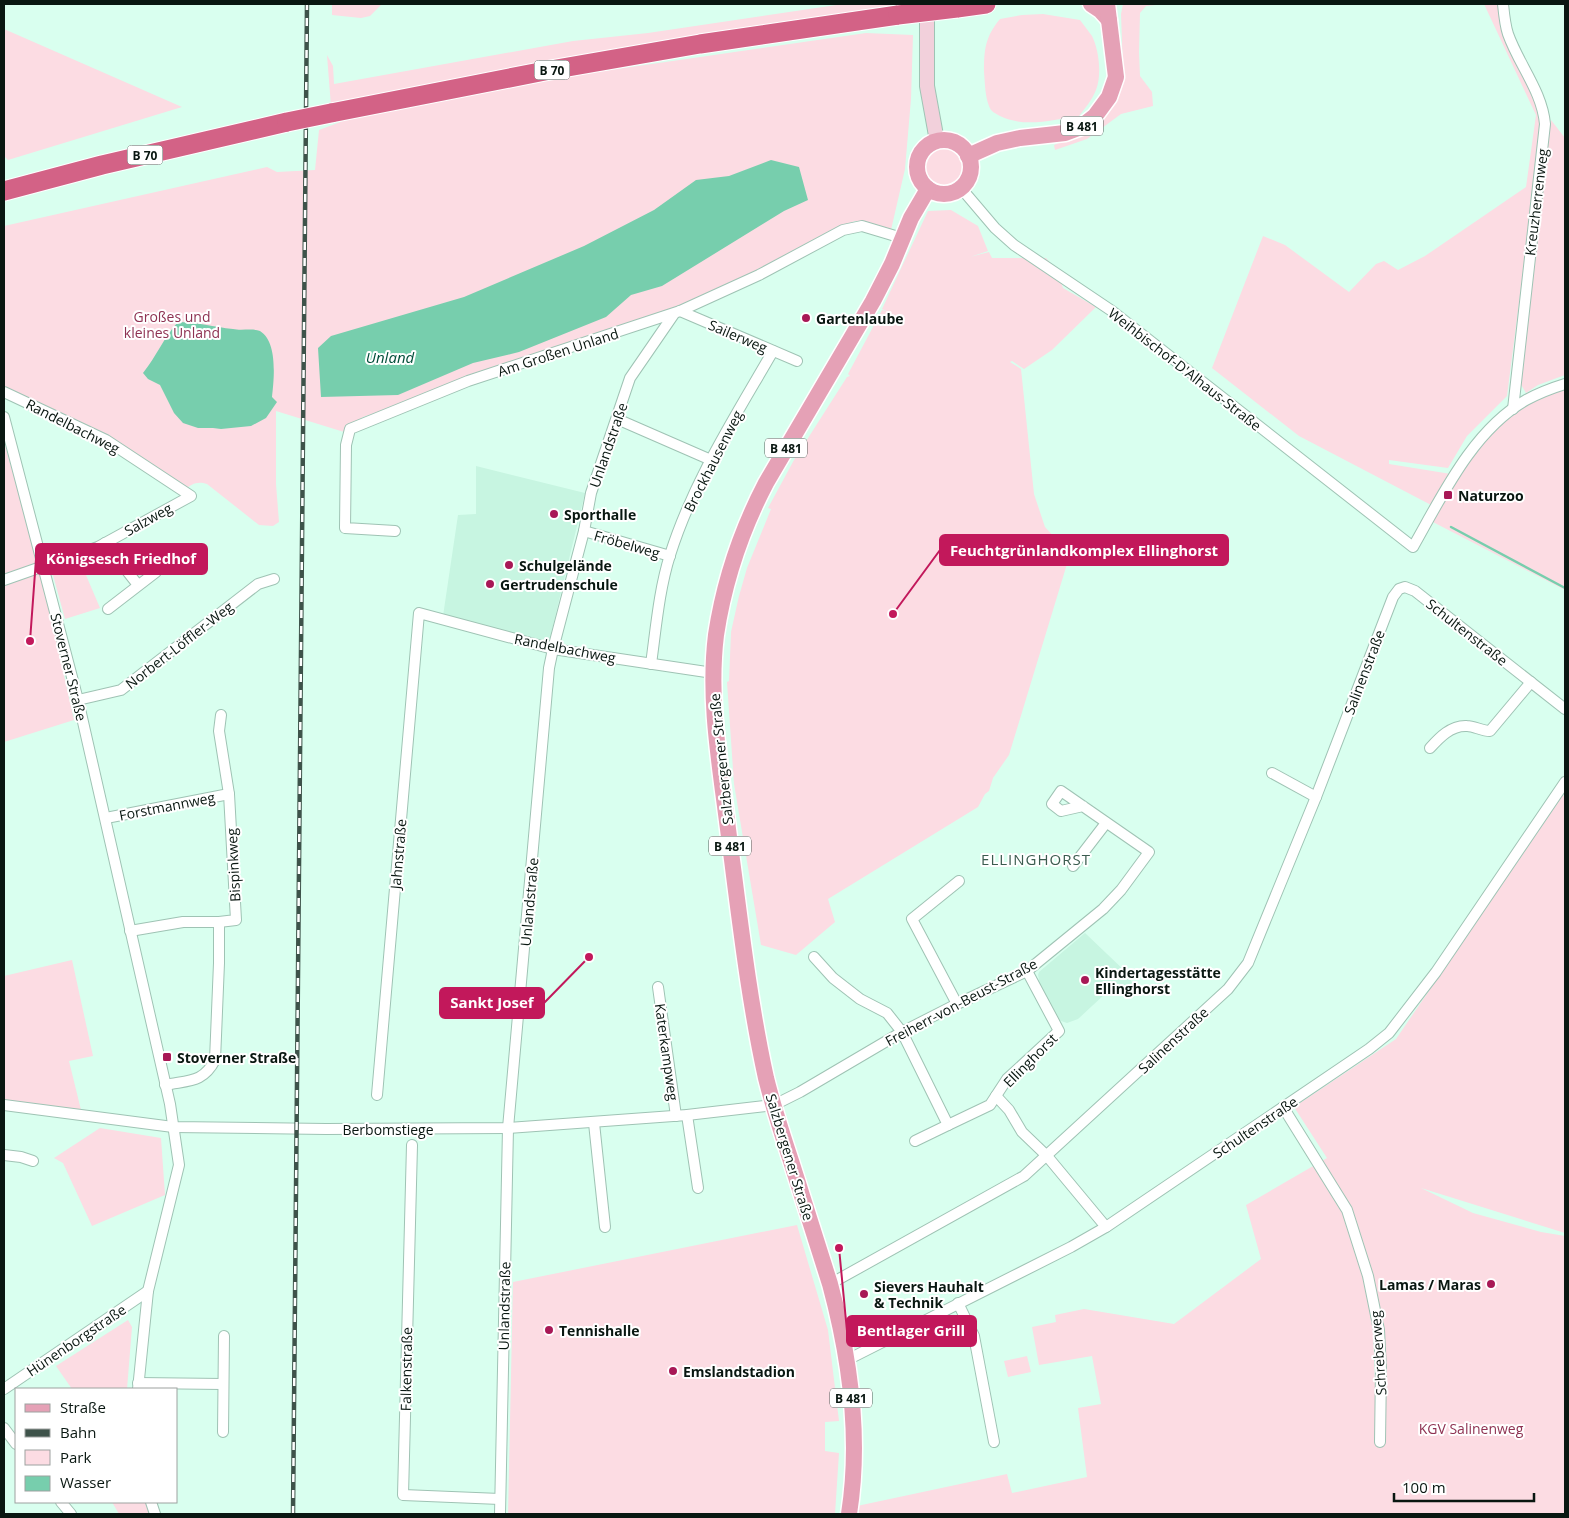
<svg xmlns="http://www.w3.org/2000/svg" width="1569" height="1518" font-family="'Open Sans',sans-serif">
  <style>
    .built { fill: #c7f5e1 }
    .green { fill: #fcdce3; fill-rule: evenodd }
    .water { fill: #77cead }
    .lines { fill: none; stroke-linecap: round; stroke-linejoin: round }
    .stream { stroke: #77cead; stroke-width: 2.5 }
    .street-casing { stroke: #9fc3b4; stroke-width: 12 }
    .secondary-casing { stroke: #9fc3b4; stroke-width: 16 }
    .primary-casing { stroke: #fff; stroke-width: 19 }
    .highway-casing { stroke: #fff; stroke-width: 21 }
    .street { stroke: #fff; stroke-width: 10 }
    .secondary { stroke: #f2d0db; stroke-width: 14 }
    .primary { stroke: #e5a1b6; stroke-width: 16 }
    .highway { stroke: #d36286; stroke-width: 19 }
    .rail-casing { stroke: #3e534a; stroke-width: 4.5 }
    .rail { stroke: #fff; stroke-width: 2.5; stroke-dasharray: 8; stroke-linecap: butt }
    .highway-bridge-casing { stroke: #fff; stroke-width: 21; stroke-linecap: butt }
    .highway-bridge { stroke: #d36286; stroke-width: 19 }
    .poi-dot { fill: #a81856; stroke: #fff; stroke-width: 2 }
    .labels { text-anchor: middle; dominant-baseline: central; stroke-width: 4; stroke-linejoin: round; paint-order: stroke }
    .shield { fill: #fff; stroke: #535d58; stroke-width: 1 }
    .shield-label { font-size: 12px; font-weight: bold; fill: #091711 }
    .street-label { font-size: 14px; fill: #091711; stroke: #fff }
    .park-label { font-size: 14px; fill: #8e3252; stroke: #fff }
    .poi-label { font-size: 14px; font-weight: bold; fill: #091711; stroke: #fff; text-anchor: start }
    .water-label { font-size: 15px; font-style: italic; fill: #004e39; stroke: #fff }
    .neighbourhood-label { font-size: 15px; letter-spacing: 1px; fill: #3b5c4f; stroke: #fff }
    .leader { fill: none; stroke: #c2185b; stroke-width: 2 }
    .callout-dot { fill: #c2185b; stroke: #fff; stroke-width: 2 }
    .callout { fill: #c2185b; stroke: #c2185b; stroke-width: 2 }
    .callout-label { font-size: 15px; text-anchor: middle; font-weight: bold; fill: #fff }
  </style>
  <rect width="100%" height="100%" fill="#d9ffef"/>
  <g class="built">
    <polygon points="476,466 585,493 549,642 443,616 458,515 476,514"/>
    <polygon points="1085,933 1128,974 1135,989 1110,985 1105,988 1106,993 1078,1019 1067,1023 1058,1020 1055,1016 1040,985 1038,975 1039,972"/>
  </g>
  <g class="green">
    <polygon points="332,4 382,4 370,16 361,18 332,15"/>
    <polygon points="843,4 910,4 910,7 331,106 327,55 333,66 334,84 573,41 648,33"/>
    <polygon points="1123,4 1166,4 1146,6 1140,13 1139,52 1140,76 1152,92 1153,106 1121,114 1087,139 1055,150 1054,145 1083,133 1123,71 1121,14"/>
    <polygon points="1484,4 1502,4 1543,117 1541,132 1507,396 1467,436 1448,468 1389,460 1389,464 1451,474 1433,506 1299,436 1212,368 1263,236 1285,245 1349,292 1376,264 1384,261 1398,270 1425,256 1526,187 1536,115"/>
    <path d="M1043 14 1080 20C1084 25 1088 31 1092 36 1099 50 1102 75 1096 90 1092 100 1086 107 1079 116 1052 120 1025 128 1000 116 995 113 991 112 989 106 985 96 985 83 984 72 984 50 985 37 1000 19L1022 15Z"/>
    <polygon points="4,29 182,107 8,160 4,156"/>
    <path d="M866 33 913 35 911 99 905 169 891 230H886L855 221 833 229 714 293 689 303 596 333 447 389 363 417 351 424 344 432 276 411V484L279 522 273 526 259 525 207 484C197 481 192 484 184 490L165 475 4 392V226L267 167 277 172 315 170 319 130 351 118 548 79Z"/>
    <polygon points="1551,120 1565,138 1565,375 1538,385 1526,393 1520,383"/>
    <circle cx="944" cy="168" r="21"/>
    <polygon points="951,210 978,226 988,251 970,257 989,252 992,258 1046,258 1057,270 1063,288 1096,307 1052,350 1024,369 1012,361 1010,362 1021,369 1034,494 1045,527 1070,554 1009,755 993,778 989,791 985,794 978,807 828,899 835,922 796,955 761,945 734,784 727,682 729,681 731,632 739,596 747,568 771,509 768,508 794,460 847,377 850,376 848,374 882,310 886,311 882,309 928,211"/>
    <polygon points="1565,385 1565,590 1429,520 1454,473 1513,409"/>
    <polygon points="4,442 39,563 74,720 4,742"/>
    <path d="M80 561 100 608 65 619 53 575C57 565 70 564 80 561Z"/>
    <path d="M1563 795 1565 797V1233L1421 1188 1473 1213 1541 1232 1565 1236V1514H856L857 1506 1007 1474 1012 1493 1087 1477 1078 1408 1101 1404 1092 1356 1039 1365 1032 1327 1056 1322 1055 1315 1084 1309 1174 1324 1261 1259 1246 1205 1327 1158 1294 1107 1396 1039ZM1371 1271 1382 1327 1377 1445Z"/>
    <polygon points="72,960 93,1056 69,1061 81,1110 4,1101 4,976"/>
    <polygon points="100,1128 161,1138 165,1195 92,1226 63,1163 54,1158"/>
    <polygon points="797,1225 828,1330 839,1421 825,1422 825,1451 839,1453 835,1514 508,1514 513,1282"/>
    <polygon points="128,1320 132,1327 127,1389 72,1389 56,1366"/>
    <polygon points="1027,1356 1031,1372 1008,1377 1004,1361"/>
    <polygon points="112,1502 146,1502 150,1514 119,1514"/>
  </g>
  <g class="water">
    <polygon points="771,160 799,167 808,200 784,211 662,286 631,295 606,317 519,352 473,363 398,395 321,397 318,348 331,336 464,297 584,246 654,210 696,180 729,176"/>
    <path d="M178 322C197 322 214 327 233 329 241 331 253 328 260 331 278 342 274 379 272 397L277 402 266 418 251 426 221 429 213 428H198L183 423 174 413 160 385 148 379 143 373C156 357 164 337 178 322Z"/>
  </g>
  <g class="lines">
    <polyline class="stream" points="1451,527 1565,588"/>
    <g class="street-casing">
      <g id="street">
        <path d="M1503 4C1504 14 1505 25 1508 34 1519 65 1542 91 1545 124L1513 409"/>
        <path d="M961 188 995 228 1014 245 1112 311 1413 547C1442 496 1473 430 1526 400 1539 393 1552 388 1565 384"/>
        <polyline points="680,311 797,361"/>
        <polyline points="4,392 106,440 191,496 98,547 4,580"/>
        <polyline points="4,417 78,700 170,1104 179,1165 148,1291 138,1389"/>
        <polyline points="617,419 711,460"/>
        <polyline points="395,531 345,528 346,445 350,429 468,381 680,311 759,275 843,230 862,226 902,238"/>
        <polyline points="584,531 670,556"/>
        <polyline points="105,543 138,585"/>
        <polyline points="108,609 156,572"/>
        <path d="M651 664C656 628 659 590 670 555 693 482 735 417 773 351"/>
        <polyline points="78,700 121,690 258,584 274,579"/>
        <path d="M1430 748C1439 738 1451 725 1467 726 1474 726 1482 731 1490 731L1531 682"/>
        <polyline points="1272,773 1316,797"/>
        <polyline points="106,818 229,794"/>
        <polyline points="1073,866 1106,823"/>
        <polyline points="130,931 183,922 219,922"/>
        <polyline points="814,957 833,978 860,999 887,1013 902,1032 948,1125 990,1105 1007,1079 1059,1031 1027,971"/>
        <polyline points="658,987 676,1116"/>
        <polyline points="957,1004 912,919 959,881"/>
        <path d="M165 1085C189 1080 203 1083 215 1060L219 963V922L236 920 229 794 219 731 221 715"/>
        <polyline points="377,1095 419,613 553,649 713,673"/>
        <polyline points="996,1096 1009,1110 1022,1132 1047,1156 1106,1227"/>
        <polyline points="4,1105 173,1127 326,1129 508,1128 687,1115 774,1105 800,1092 902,1032 957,1004 1027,971 1103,909 1121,890 1149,852 1061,791 1052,804 1061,811 1083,806"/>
        <polyline points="1283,1107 1347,1210 1368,1276 1379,1330 1381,1369 1380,1442"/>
        <polyline points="687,1115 698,1188"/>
        <polyline points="594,1123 605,1227"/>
        <polyline points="915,1141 948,1125"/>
        <polyline points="412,1145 403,1495 500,1499"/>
        <polyline points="4,1155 21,1157 33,1161"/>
        <polyline points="830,1284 1024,1176 1228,989 1248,963 1316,797 1393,597 1399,589 1405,587 1415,591 1565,709"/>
        <polyline points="958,1303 974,1336 994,1442"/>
        <polyline points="847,1360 1071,1247 1106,1227 1369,1049 1389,1033 1436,972 1565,782"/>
        <polyline points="138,1383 223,1384"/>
        <polyline points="4,1389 148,1291"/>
        <polyline points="4,1428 16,1444"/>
        <polyline points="223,1432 224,1336"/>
        <polyline points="61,1502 71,1514"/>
        <polyline points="151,1502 155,1514"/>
        <polyline points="500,1514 508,1128 549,668 553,649 584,531 591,493 630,378 674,314"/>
      </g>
    </g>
    <g class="secondary-casing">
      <polyline id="secondary" points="927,4 927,86 937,141"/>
    </g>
    <g class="primary-casing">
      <g id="primary">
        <polyline points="1091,4 1100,10 1109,20"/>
        <circle cx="944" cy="167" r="27"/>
        <polyline points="968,156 997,143 1020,138 1065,133 1081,127 1095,116 1109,97 1116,77 1107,4"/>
        <path d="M849 1514C861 1438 850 1358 830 1284 817 1243 804 1202 791 1161 782 1134 773 1106 766 1078 748 996 739 912 728 829 720 765 708 700 716 635 724 582 741 531 766 483L873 301 892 264 911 218 928 189"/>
      </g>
    </g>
    <g class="highway-casing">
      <g id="highway">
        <polyline points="957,8 986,4"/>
        <polyline points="331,113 545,71 700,44 898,15"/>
        <polyline points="4,191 102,165 287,122"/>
      </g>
    </g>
    <use href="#street" class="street"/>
    <use href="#secondary" class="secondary"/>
    <use href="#primary" class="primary"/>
    <use href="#highway" class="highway"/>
    <g class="rail-casing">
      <polyline id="rail" points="293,1514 307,4"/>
    </g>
    <use href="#rail" class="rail"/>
    <g class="highway-bridge-casing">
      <g id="highway-bridge">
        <polyline points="898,15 957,8"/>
        <polyline points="287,122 331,113"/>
      </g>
    </g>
    <use href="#highway-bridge" class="highway-bridge"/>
  </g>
  <g class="poi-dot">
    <circle cx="806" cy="318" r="5"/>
    <rect x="1443" y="490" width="10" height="10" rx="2.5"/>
    <circle cx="554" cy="514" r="5"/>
    <circle cx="509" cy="565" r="5"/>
    <circle cx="490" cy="584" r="5"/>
    <circle cx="1085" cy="980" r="5"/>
    <rect x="162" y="1052" width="10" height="10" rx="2.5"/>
    <circle cx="1491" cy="1284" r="5"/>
    <circle cx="864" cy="1294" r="5"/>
    <circle cx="549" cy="1330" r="5"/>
    <circle cx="673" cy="1371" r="5"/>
  </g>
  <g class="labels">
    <g class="shield">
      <rect x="534.5" y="60.5" width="35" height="19" rx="4"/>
      <rect x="1061" y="116.5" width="42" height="19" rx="4"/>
      <rect x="127.5" y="145.5" width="35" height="19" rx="4"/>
      <rect x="765" y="438.5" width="42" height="19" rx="4"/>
      <rect x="709" y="836.5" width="42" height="19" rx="4"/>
      <rect x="830" y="1388.5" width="42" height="19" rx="4"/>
    </g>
    <g class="shield-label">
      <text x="552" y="70">B 70</text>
      <text x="1082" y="126">B 481</text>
      <text x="145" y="155">B 70</text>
      <text x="786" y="448">B 481</text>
      <text x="730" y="846">B 481</text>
      <text x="851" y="1398">B 481</text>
    </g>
    <g class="street-label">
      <text transform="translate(1536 202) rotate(-83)">Kreuzherrenweg</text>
      <text transform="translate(738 336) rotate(23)">Sailerweg</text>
      <text transform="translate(558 352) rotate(-18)">Am Großen Unland</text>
      <text transform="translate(1185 369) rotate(38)">Weihbischof-D'Alhaus-Straße</text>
      <text transform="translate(73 426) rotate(27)">Randelbachweg</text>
      <text transform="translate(608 445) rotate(-71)">Unlandstraße</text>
      <text transform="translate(713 461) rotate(-63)">Brockhausenweg</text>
      <text transform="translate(148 519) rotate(-29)">Salzweg</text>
      <text transform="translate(627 544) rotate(16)">Fröbelweg</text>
      <text transform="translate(1467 632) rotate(38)">Schultenstraße</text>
      <text transform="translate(179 645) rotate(-38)">Norbert-Löffler-Weg</text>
      <text transform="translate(565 648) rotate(11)">Randelbachweg</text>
      <text transform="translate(69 667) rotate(76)">Stoverner Straße</text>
      <text transform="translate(1364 672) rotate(-69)">Salinenstraße</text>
      <text transform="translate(721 759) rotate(-96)">Salzbergener Straße</text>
      <text transform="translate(167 806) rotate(-11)">Forstmannweg</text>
      <text transform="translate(398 854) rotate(-85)">Jahnstraße</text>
      <text transform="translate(233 865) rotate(-93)">Bispinkweg</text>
      <text transform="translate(529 902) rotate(-85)">Unlandstraße</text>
      <text transform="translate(961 1002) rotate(-28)">Freiherr-von-Beust-Straße</text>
      <text transform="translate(1173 1040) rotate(-43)">Salinenstraße</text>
      <text transform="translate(667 1052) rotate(82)">Katerkampweg</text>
      <text transform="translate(1030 1060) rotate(-45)">Ellinghorst</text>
      <text transform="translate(1255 1127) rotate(-34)">Schultenstraße</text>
      <text x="388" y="1129">Berbomstiege</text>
      <text transform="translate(790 1157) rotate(73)">Salzbergener Straße</text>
      <text transform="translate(504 1306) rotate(-89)">Unlandstraße</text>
      <text transform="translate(76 1340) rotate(-34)">Hünenborgstraße</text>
      <text transform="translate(1378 1353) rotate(-94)">Schreberweg</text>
      <text transform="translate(406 1369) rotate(-89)">Falkenstraße</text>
    </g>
    <g class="park-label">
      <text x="172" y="316">Großes und<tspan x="172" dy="16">kleines Unland</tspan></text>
      <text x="1471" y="1428">KGV Salinenweg</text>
    </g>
    <g class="poi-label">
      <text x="816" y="318">Gartenlaube</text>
      <text x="1458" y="495">Naturzoo</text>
      <text x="564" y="514">Sporthalle</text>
      <text x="519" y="565">Schulgelände</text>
      <text x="500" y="584">Gertrudenschule</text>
      <text x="1095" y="972">Kindertagesstätte<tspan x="1095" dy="16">Ellinghorst</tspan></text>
      <text x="177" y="1057">Stoverner Straße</text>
      <text x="1481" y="1284" text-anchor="end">Lamas / Maras</text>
      <text x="874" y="1286">Sievers Hauhalt<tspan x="874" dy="16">&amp; Technik</tspan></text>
      <text x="559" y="1330">Tennishalle</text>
      <text x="683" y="1371">Emslandstadion</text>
    </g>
    <g class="water-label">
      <text x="390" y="357">Unland</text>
    </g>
    <g class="neighbourhood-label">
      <text x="1036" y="859">ELLINGHORST</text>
    </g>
  </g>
  <path class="leader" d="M893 614L940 550M30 641L36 559M589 957L544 1003M839 1248L847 1331"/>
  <g class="callout-dot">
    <circle cx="893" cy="614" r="5"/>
    <circle cx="30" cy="641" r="5"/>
    <circle cx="589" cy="957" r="5"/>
    <circle cx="839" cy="1248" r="5"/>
  </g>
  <g class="callout">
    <rect x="940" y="535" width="288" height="30" rx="5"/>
    <rect x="36" y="544" width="171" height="30" rx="5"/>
    <rect x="440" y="988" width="104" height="30" rx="5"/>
    <rect x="847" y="1316" width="129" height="30" rx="5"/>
  </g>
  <g class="callout-label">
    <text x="1084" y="556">Feuchtgrünlandkomplex Ellinghorst</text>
    <text x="121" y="564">Königsesch Friedhof</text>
    <text x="492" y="1008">Sankt Josef</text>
    <text x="911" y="1336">Bentlager Grill</text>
  </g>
  <rect width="1569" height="1518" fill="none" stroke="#091711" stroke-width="10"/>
  <rect x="15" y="1388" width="162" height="115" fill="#ffffff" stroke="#9da2a0"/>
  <rect x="25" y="1404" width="25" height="8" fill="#e5a1b6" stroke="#9da2a0"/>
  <text x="60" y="1413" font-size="15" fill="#091711">Straße</text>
  <rect x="25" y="1429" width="25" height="8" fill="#3e534a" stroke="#9da2a0"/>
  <text x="60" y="1438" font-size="15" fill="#091711">Bahn</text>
  <rect x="25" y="1450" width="25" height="15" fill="#fcdce3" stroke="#9da2a0"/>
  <text x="60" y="1463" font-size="15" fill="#091711">Park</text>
  <rect x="25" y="1476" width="25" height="15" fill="#77cead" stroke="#9da2a0"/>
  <text x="60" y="1488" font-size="15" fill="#091711">Wasser</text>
  <path d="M1394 1493v8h140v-8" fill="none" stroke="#091711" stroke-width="2.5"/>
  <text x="1402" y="1493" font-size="15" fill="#091711" stroke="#ffffff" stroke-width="4" paint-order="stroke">100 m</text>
</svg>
